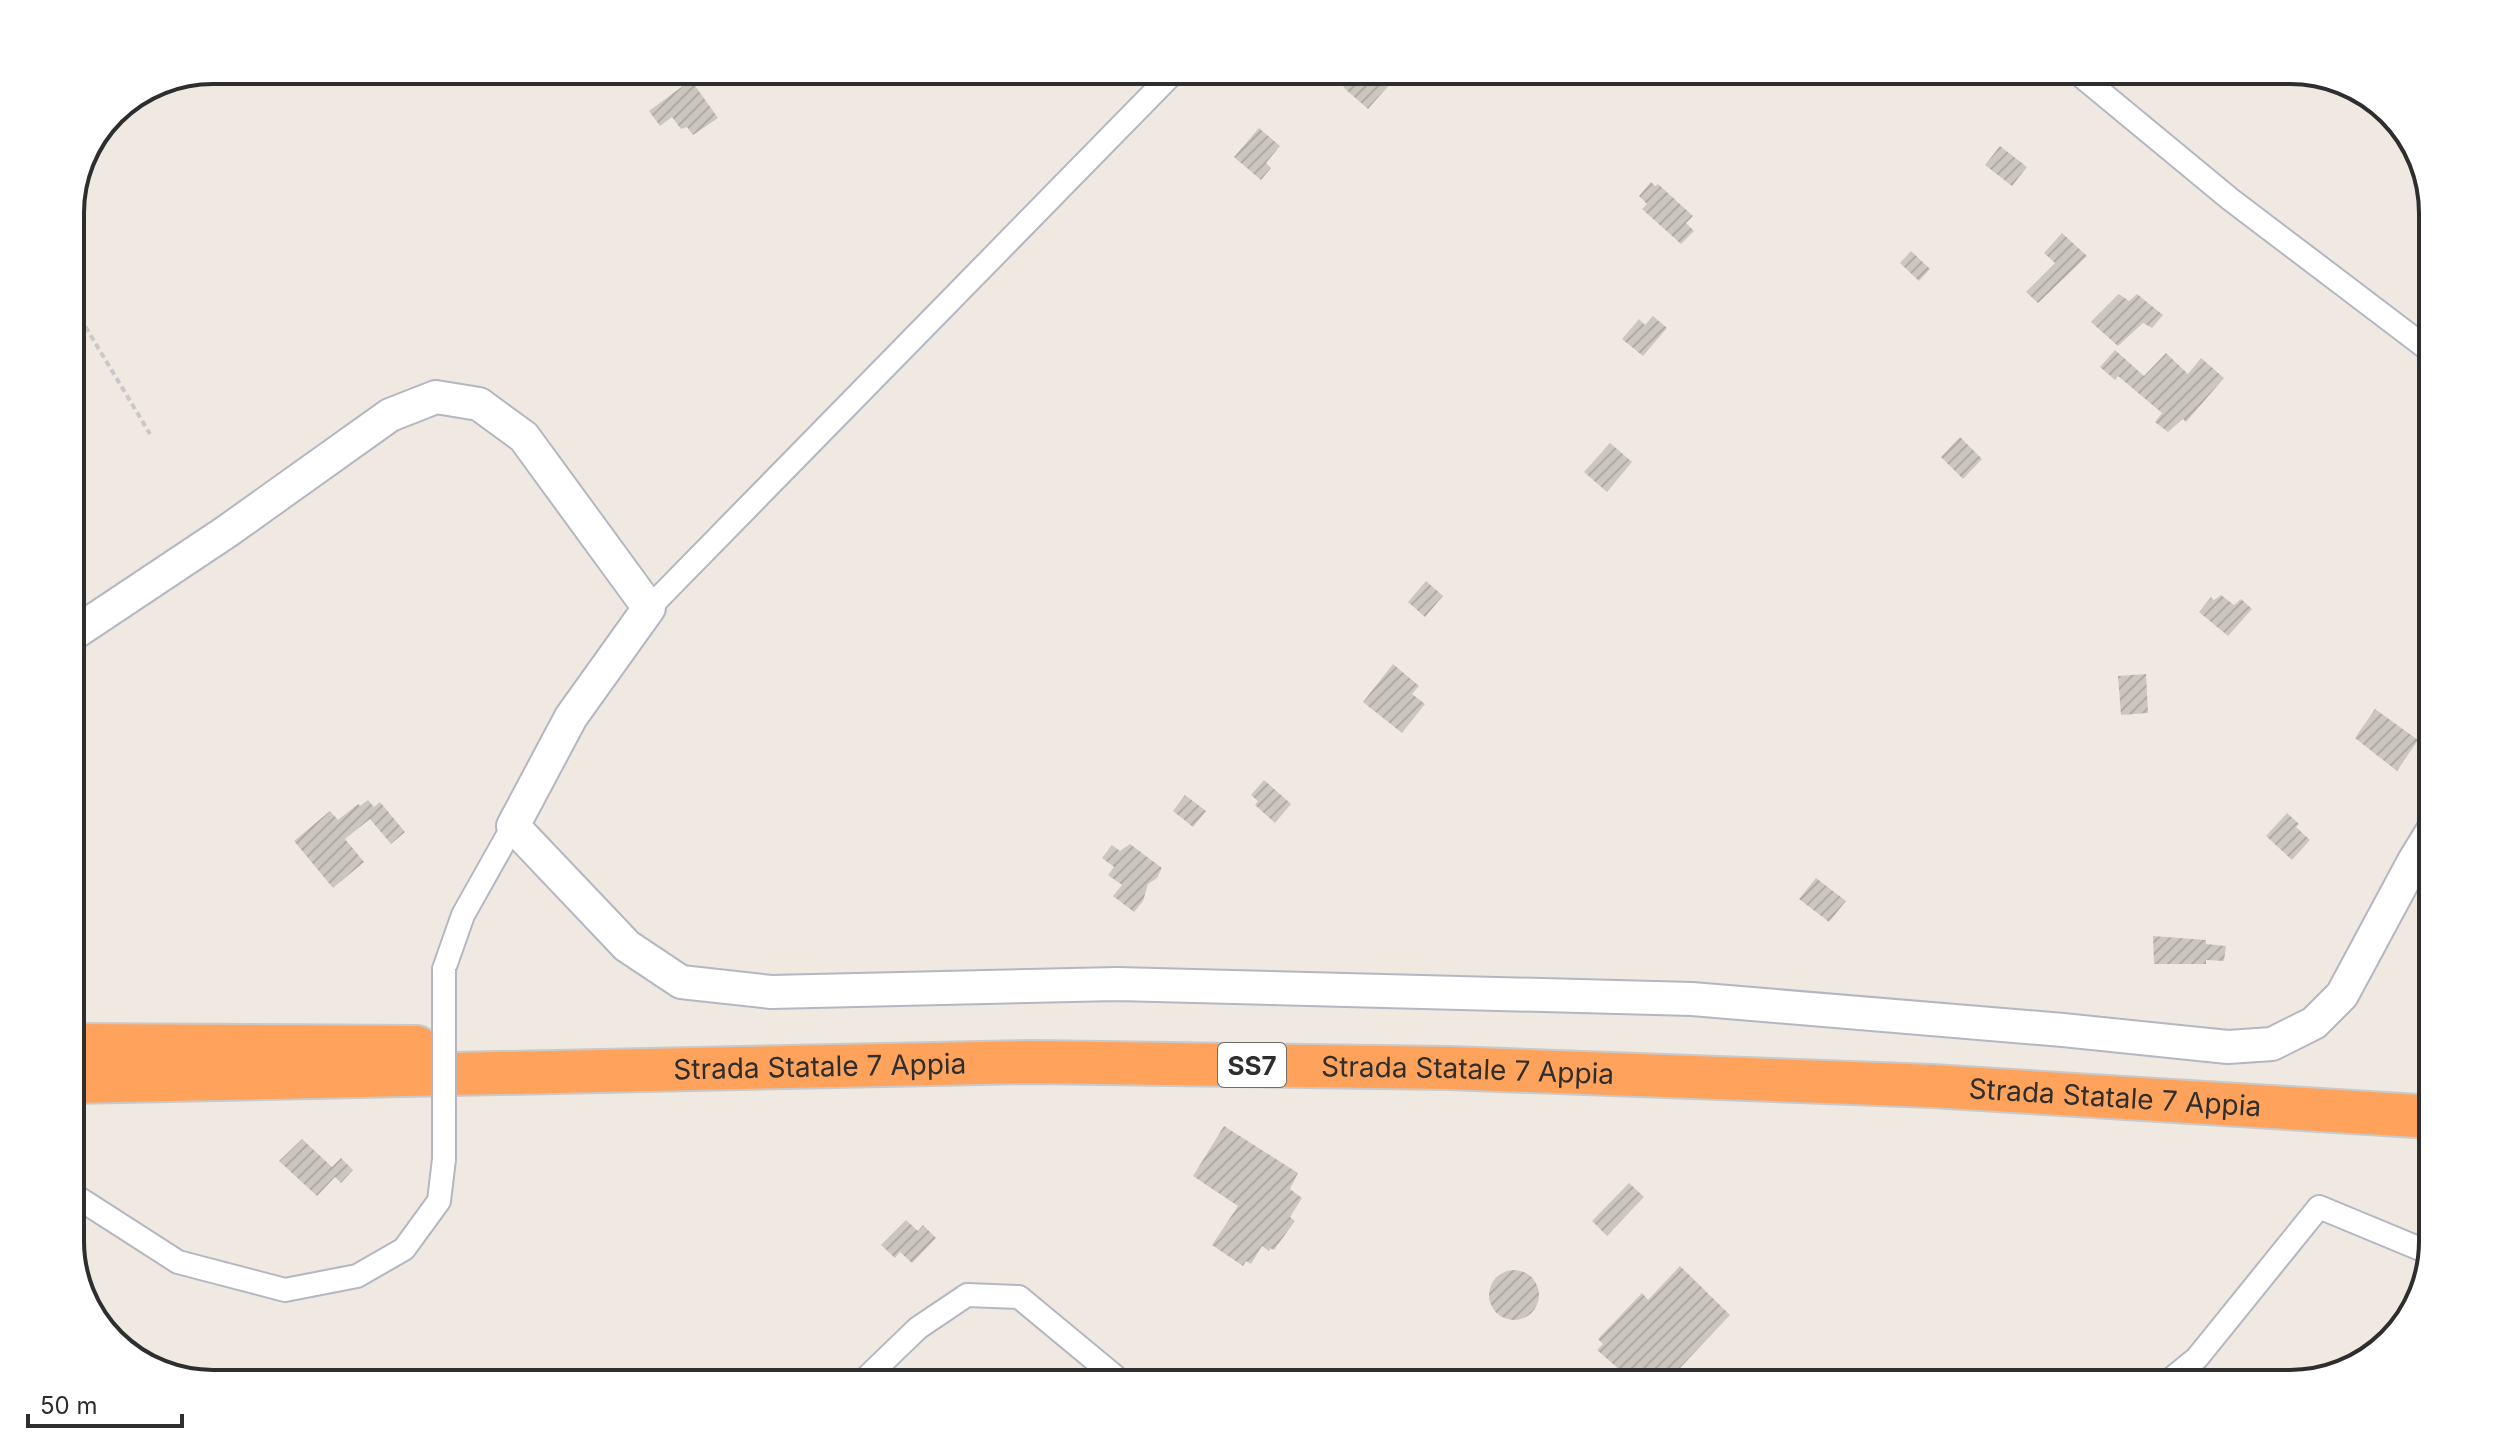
<svg xmlns="http://www.w3.org/2000/svg" width="2503" height="1454" font-family="Inter,sans-serif">
  <style>
    .building { fill: url(#building-hatch) }
    .lines { fill: none; stroke-linecap: round; stroke-linejoin: round }
    .street-casing { stroke: #b4b7c1; stroke-width: 26 }
    .secondary-casing { stroke: #b4b7c1; stroke-width: 36 }
    .highway-casing { stroke: #c9c9c9; stroke-width: 46 }
    .path { stroke: #c9c9c9; stroke-width: 4; stroke-dasharray: 6 4; stroke-linecap: butt }
    .street { stroke: #fff; stroke-width: 22 }
    .secondary { stroke: #fff; stroke-width: 32 }
    .highway { stroke: #ffa35c; stroke-width: 42 }
    .street-bridge-casing { stroke: #b4b7c1; stroke-width: 26; stroke-linecap: butt }
    .street-bridge { stroke: #fff; stroke-width: 22 }
    .labels { text-anchor: middle; dominant-baseline: central; stroke-width: 6; stroke-linejoin: round; paint-order: stroke }
    .shield { fill: #fff; stroke: #6d6d6d; stroke-width: 2 }
    .shield-label { font-size: 26px; font-weight: bold; fill: #2e2e2e }
    .street-label { font-size: 28px; fill: #2e2e2e; stroke: #fff }
    .rim { fill: none; stroke: #2e2e2e; stroke-width: 4 }
  </style>
  <defs>
    <pattern id="building-hatch" width="6" height="6" patternUnits="userSpaceOnUse" patternTransform="scale(2)"><rect width="6" height="6" fill="#cbc7bf"/><path d="M-1 1l2-2M0 6l6-6M5 7l2-2" fill="none" stroke="#afaba4"/></pattern>
  </defs>
  <rect width="100%" height="100%" fill="#efe9e1"/>
  <g class="building">
    <polygon points="1349,70 1373,70 1390,84 1368,109 1344,88 1341,79"/>
    <polygon points="691,80 718,118 693,135 687,127 681,129 672,117 660,126 649,111"/>
    <polygon points="1259,128 1280,146 1266,163 1271,168 1261,180 1234,157"/>
    <polygon points="2000,146 2027,167 2012,186 1985,165"/>
    <polygon points="1651,182 1655,186 1658,184 1693,216 1686,223 1694,231 1681,244 1642,209 1647,204 1639,196"/>
    <polygon points="2062,233 2087,256 2038,303 2026,292 2055,263 2044,253"/>
    <polygon points="1911,251 1930,269 1919,281 1900,263"/>
    <polygon points="2119,294 2129,301 2137,294 2163,315 2152,328 2143,323 2118,346 2091,322"/>
    <polygon points="1653,316 1667,328 1643,356 1622,339 1639,319 1645,325"/>
    <polygon points="2115,350 2144,376 2166,353 2188,374 2201,358 2224,378 2186,422 2183,419 2168,432 2155,422 2162,413 2118,376 2115,380 2100,367"/>
    <polygon points="1960,437 1982,459 1963,479 1941,457"/>
    <polygon points="1610,443 1632,462 1607,492 1584,472"/>
    <polygon points="1426,581 1443,596 1425,617 1408,602"/>
    <polygon points="2221,595 2234,605 2241,599 2252,609 2228,636 2199,612 2211,597 2214,600"/>
    <polygon points="1393,664 1419,686 1412,694 1425,704 1402,733 1363,702"/>
    <polygon points="2146,674 2148,713 2121,715 2118,676"/>
    <polygon points="2375,709 2418,740 2397,771 2355,738"/>
    <polygon points="1264,780 1291,804 1275,823 1255,805 1258,801 1251,795"/>
    <polygon points="1185,795 1206,811 1193,827 1173,811"/>
    <polygon points="368,800 374,807 380,802 405,832 391,844 370,819 345,839 364,862 333,888 294,841 330,811 338,820 358,804 360,806"/>
    <polygon points="2287,813 2299,824 2296,827 2310,840 2292,860 2266,836"/>
    <polygon points="1130,844 1162,868 1157,878 1148,884 1143,901 1134,912 1113,896 1122,885 1108,875 1114,867 1102,858 1112,845 1120,851"/>
    <polygon points="1816,878 1846,901 1829,922 1799,899"/>
    <polygon points="2153,936 2206,940 2206,944 2226,946 2224,961 2206,960 2206,964 2154,964"/>
    <polygon points="1224,1126 1298,1173 1290,1189 1302,1198 1290,1217 1295,1221 1274,1250 1270,1248 1269,1251 1262,1246 1251,1264 1246,1261 1243,1266 1212,1245 1238,1206 1193,1176"/>
    <polygon points="302,1139 332,1167 341,1158 353,1170 341,1183 335,1177 317,1196 279,1161"/>
    <polygon points="1629,1183 1644,1197 1607,1236 1592,1221"/>
    <polygon points="906,1220 918,1231 923,1225 936,1238 912,1263 900,1252 895,1258 881,1245"/>
    <polygon points="1680,1266 1730,1315 1665,1384 1636,1384 1597,1350 1603,1344 1598,1339 1642,1293 1648,1300"/>
    <circle cx="1514" cy="1295" r="25"/>
  </g>
  <g class="lines">
    <g class="street-casing">
      <g id="street">
        <polyline points="2074,70 2230,199 2433,353"/>
        <polyline points="649,608 1176,70"/>
        <polyline points="444,969 463,915 513,826"/>
        <polyline points="70,1197 80,1199 178,1262 285,1290 357,1276 404,1249 439,1201 444,1159"/>
        <polyline points="860,1384 918,1328 967,1295 1019,1297 1124,1384"/>
        <polyline points="2165,1384 2197,1358 2319,1207 2430,1253"/>
      </g>
    </g>
    <g class="secondary-casing">
      <polyline id="secondary" points="70,636 226,532 390,415 436,397 479,404 524,437 649,608 571,717 513,826 627,946 681,982 771,992 1117,984 1692,999 2063,1030 2228,1047 2272,1044 2314,1023 2342,995 2414,861 2433,830"/>
    </g>
    <g class="highway-casing">
      <g id="highway">
        <polyline points="70,1045 417,1047"/>
        <path id="s1" d="M70 1082 1032 1062 1449 1068 1932 1086 2433 1117"/>
      </g>
    </g>
    <polyline class="path" points="70,301 150,434"/>
    <use href="#street" class="street"/>
    <use href="#secondary" class="secondary"/>
    <use href="#highway" class="highway"/>
    <g class="street-bridge-casing">
      <polyline id="street-bridge" points="444,1159 444,969"/>
    </g>
    <use href="#street-bridge" class="street-bridge"/>
  </g>
  <g class="labels">
    <rect class="shield" x="1218" y="1043" width="68" height="44" rx="6"/>
    <g class="shield-label">
      <text x="1252" y="1065">SS7</text>
    </g>
    <g class="street-label">
      <text stroke="none"><textPath href="#s1" startOffset="750">Strada Statale 7 Appia</textPath></text>
      <text stroke="none"><textPath href="#s1" startOffset="1398">Strada Statale 7 Appia</textPath></text>
      <text stroke="none"><textPath href="#s1" startOffset="2046">Strada Statale 7 Appia</textPath></text>
    </g>
  </g>
  <path d="M0 0H2503V1454H0ZM213 84H2290A129 129 0 0 1 2419 213V1241A129 129 0 0 1 2290 1370H213A129 129 0 0 1 84 1241V213A129 129 0 0 1 213 84Z" fill="#fff" fill-rule="evenodd"/>
  <path class="rim" d="M213 84H2290A129 129 0 0 1 2419 213V1241A129 129 0 0 1 2290 1370H213A129 129 0 0 1 84 1241V213A129 129 0 0 1 213 84Z"/>
  <path d="M28 1414v12h154v-12" fill="none" stroke="#2e2e2e" stroke-width="4"/>
  <text x="40" y="1414" font-size="24" fill="#2e2e2e" stroke="#ffffff" stroke-width="6" paint-order="stroke">50 m</text>
</svg>
